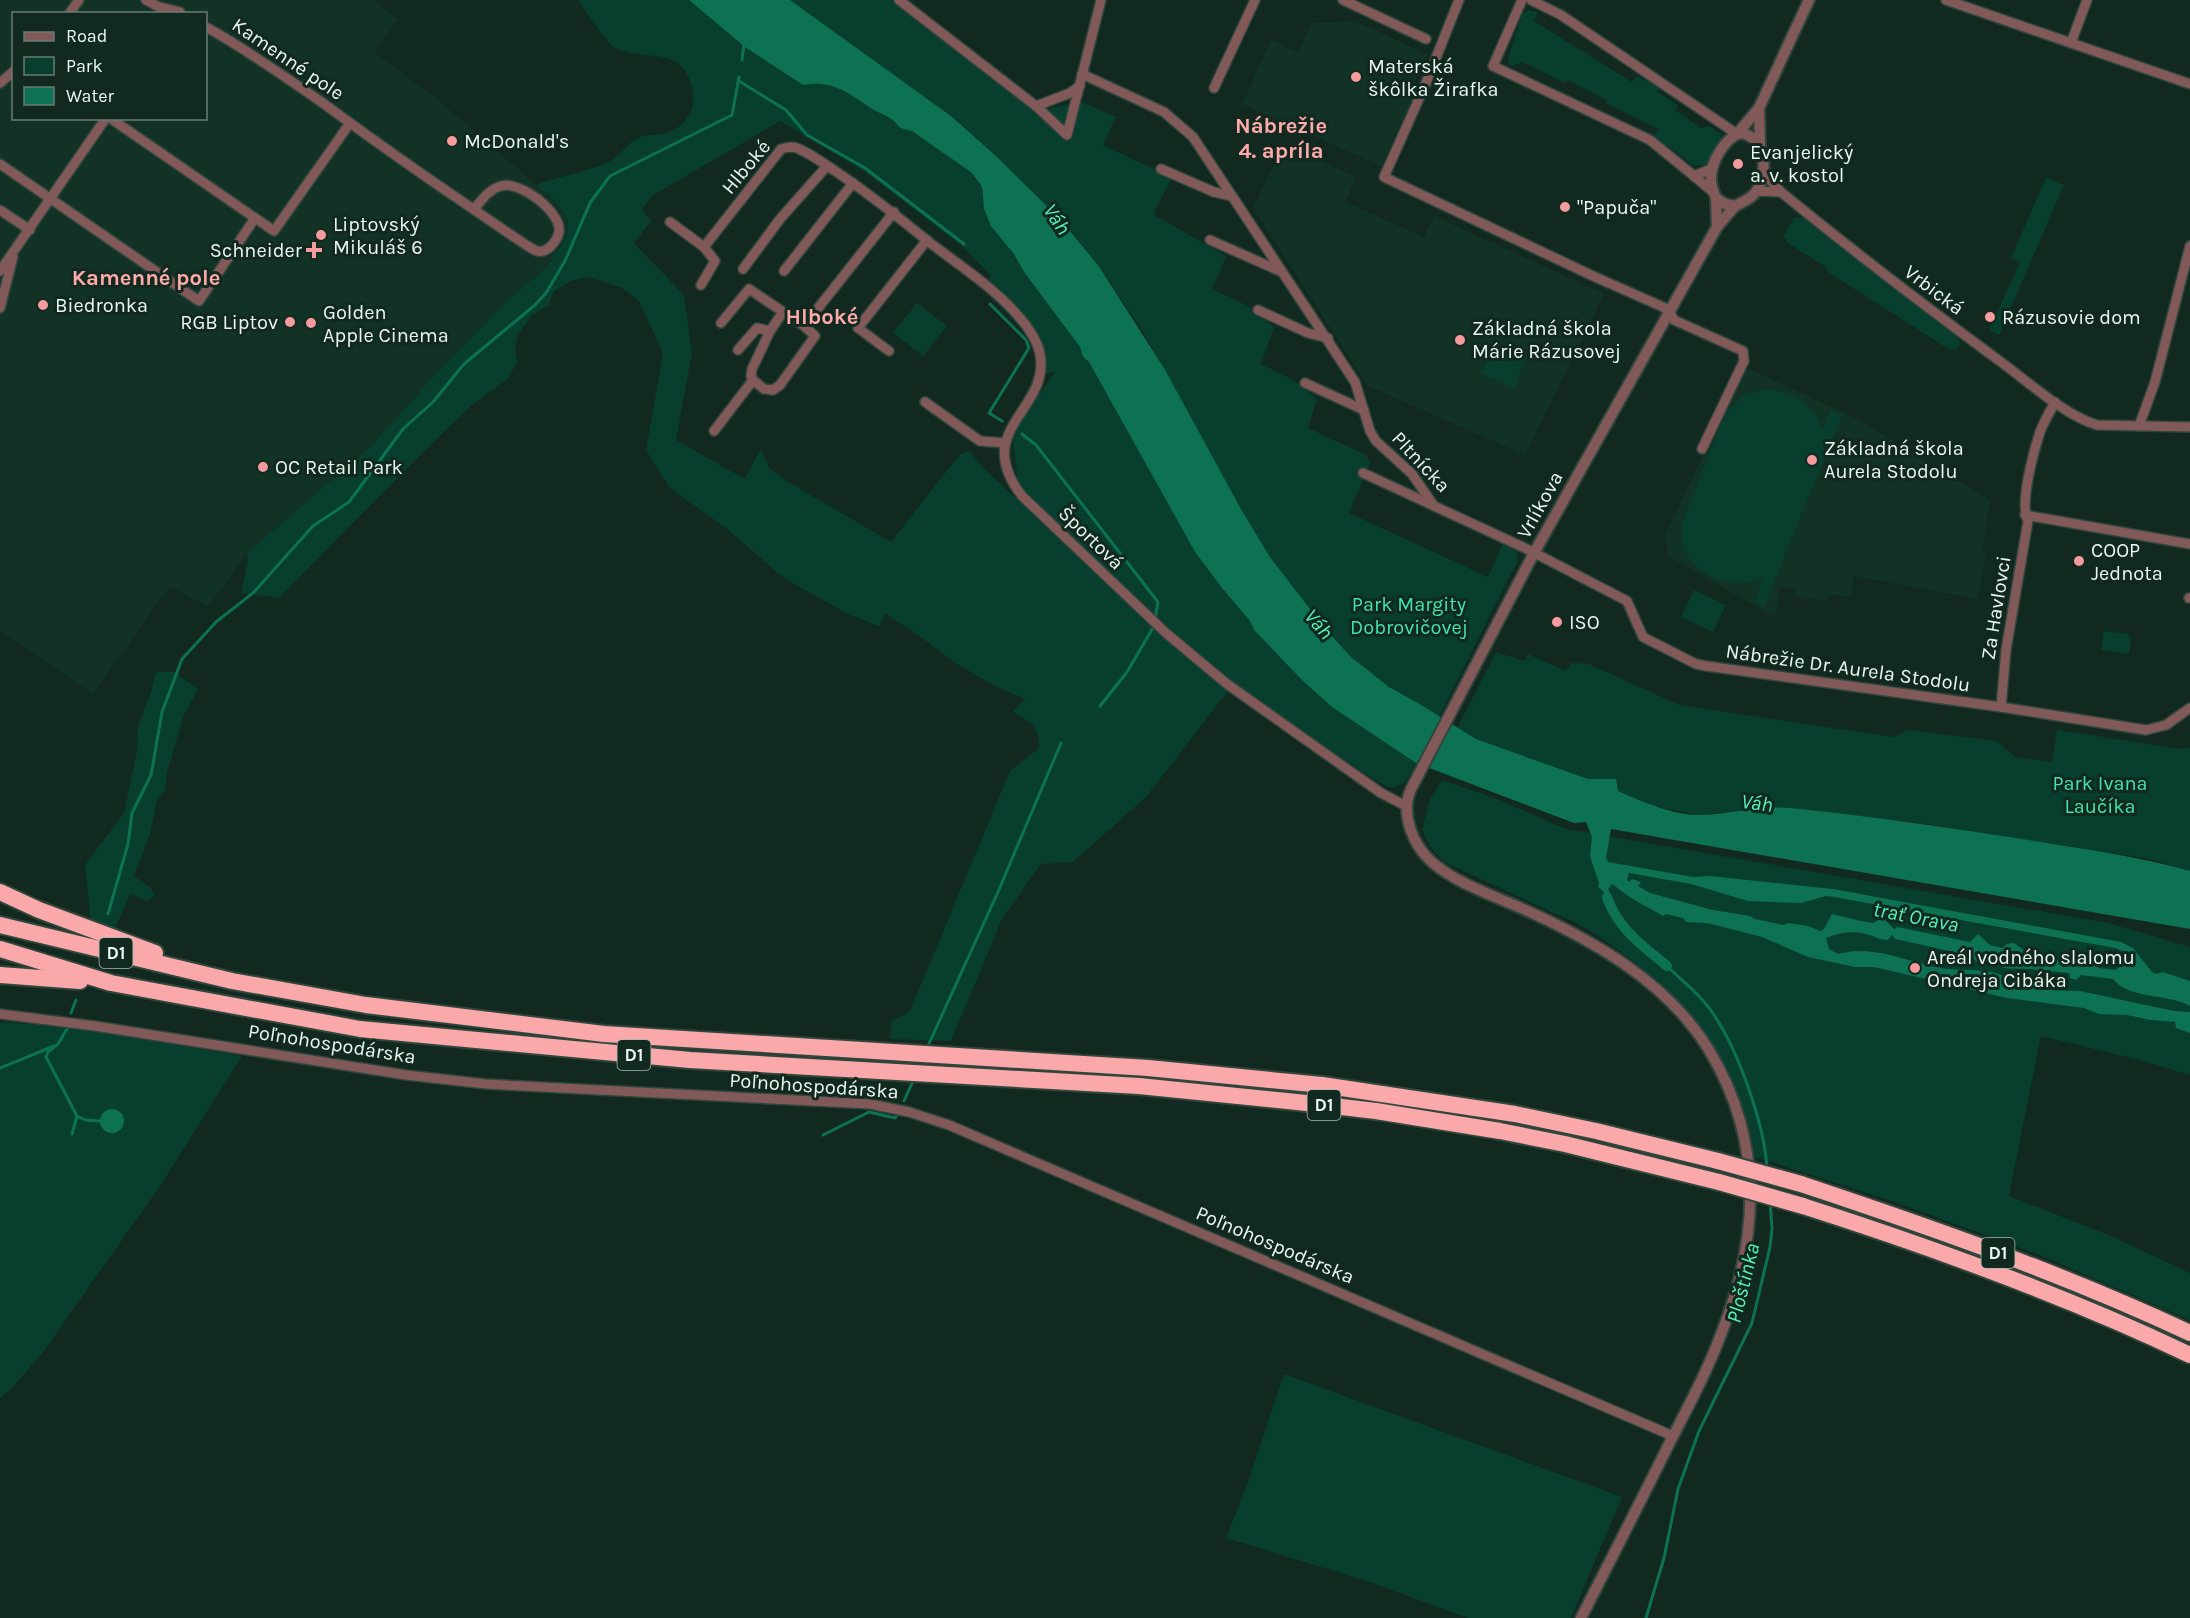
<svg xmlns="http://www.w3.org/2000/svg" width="2190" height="1618" font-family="Karla,sans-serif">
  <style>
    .built { fill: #123226; fill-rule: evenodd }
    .green { fill: #073e2d }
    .water { fill: #0d7153; fill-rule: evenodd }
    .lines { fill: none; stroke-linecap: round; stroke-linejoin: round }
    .stream { stroke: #0d7153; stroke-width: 3 }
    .canal { stroke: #0d7153; stroke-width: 10 }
    .minor-casing { stroke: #30463d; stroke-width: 12 }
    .tertiary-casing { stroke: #30463d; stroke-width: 14 }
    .motorway-casing { stroke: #30463d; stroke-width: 20 }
    .minor { stroke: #825959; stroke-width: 9 }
    .tertiary { stroke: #825959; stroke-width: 10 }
    .motorway { stroke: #faa8a9; stroke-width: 16 }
    .motorway-bridge-casing { stroke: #30463d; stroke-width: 20; stroke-linecap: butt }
    .motorway-bridge { stroke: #faa8a9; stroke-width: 16 }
    .poi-dot { fill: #f59b9d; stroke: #122920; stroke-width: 2 }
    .labels { text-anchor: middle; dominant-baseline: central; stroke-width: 6; stroke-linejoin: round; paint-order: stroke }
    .shield { fill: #122920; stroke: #a9bab3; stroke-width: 1.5 }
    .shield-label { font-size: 18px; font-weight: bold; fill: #eaf8f2 }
    .street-label { font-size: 20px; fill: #eaf8f2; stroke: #122920 }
    .poi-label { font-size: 20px; fill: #eaf8f2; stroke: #122920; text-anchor: start }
    .park-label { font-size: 20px; fill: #42e2ad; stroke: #122920 }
    .water-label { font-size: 21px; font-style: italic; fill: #56f1bb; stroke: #122920 }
    .quarter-label { font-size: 22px; font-weight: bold; fill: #feaaab; stroke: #122920 }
  </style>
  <rect width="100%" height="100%" fill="#122920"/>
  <g class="built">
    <path d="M0 0H373L398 20 374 52 437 99 555 201 568 219 567 236 548 266 510 298 431 379 371 446 247 553 208 607 170 586 93 694 0 630ZM14 14H206V118H14Z"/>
    <polygon points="1355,21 1427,54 1408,96 1412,99 1381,166 1242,104 1271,40 1298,53 1312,23"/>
    <polygon points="1284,144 1356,177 1345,202 1424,237 1434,216 1604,294 1525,455 1368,386 1253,208"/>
    <polygon points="1745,367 1857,419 1990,500 1982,551 1986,552 1978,599 1854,576 1851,594 1845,597 1829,594 1827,602 1795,596 1796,589 1780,586 1775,617 1669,557 1664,537"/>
  </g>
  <g class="green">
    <path d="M578 0H689L745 47 803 85C831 80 847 92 869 107 882 116 890 114 900 128L912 131 972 173 982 187 984 209 1024 272 1080 347 1083 357 1089 362 1195 552 1222 588 1250 621 1254 630 1303 681 1333 707 1416 763 1405 783 1393 788 1385 786 1321 745 1233 682 1147 609 1028 497 1018 482 1013 439 1018 425 1055 372 1036 377C1041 338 1010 312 984 286L991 276 962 246 864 171 780 121 652 196 642 209 651 221 634 243 684 295 692 353 676 440 745 479 761 448 769 468 785 480 891 542 960 454 970 451 982 467 1179 651 1228 691 1146 797 1073 862 1041 864 1002 919 951 1041 890 1039 891 1022 910 1011 1010 771 1039 748C1040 726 1031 723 1013 712L1025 699 995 686 954 662 921 637 886 614 879 626 850 615 785 579 727 529 669 487 646 450 663 353 639 301 620 287 587 277 571 281 554 291 548 306 532 315 519 333 515 346 517 362 508 379 471 406 420 455 279 598 241 593 248 561 247 553 371 446 431 379 510 298 548 266 567 236 568 219 555 201 536 185C560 175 587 173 610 161 621 155 627 143 638 138 647 133 660 136 669 132 687 126 697 106 692 88 689 77 686 68 676 62 657 52 632 58 614 47 606 43 585 9 578 0Z"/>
    <polygon points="790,0 891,0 1034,111 1082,102 1116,117 1103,145 1172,178 1153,214 1226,256 1212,289 1246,305 1274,327 1261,364 1292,379 1317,399 1308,428 1366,455 1370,463 1349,513 1488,577 1503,543 1517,552 1518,560 1439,717 1418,703 1389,687 1351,657 1307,606 1270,557 1241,509 1145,335 1098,265 1058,217 996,156 951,116"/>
    <polygon points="1528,10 1538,12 1534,21 1632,82 1637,76 1645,81 1649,80 1660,87 1657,92 1678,105 1675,110 1701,128 1710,126 1722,135 1708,165 1694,166 1674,150 1653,139 1658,129 1606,103 1607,100 1567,80 1565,83 1522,62 1512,66 1509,64 1508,58 1522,15"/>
    <polygon points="2046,177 2064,185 1999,335 1989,330 2020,262 2011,258"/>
    <polygon points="1803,217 1958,336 1960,345 1955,350 1950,350 1828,272 1826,267 1786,242 1787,239 1783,237 1794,218"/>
    <polygon points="917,303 947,326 923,356 893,333"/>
    <polygon points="1495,343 1527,357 1514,388 1481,373"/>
    <path d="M1761 390C1788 389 1813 402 1823 429L1831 410 1842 415 1764 607 1754 603 1764 577C1724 596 1669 565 1684 518L1726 412 1743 396Z"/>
    <polygon points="1694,590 1726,605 1713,632 1681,617"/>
    <polygon points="2104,631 2127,634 2131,640 2129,654 2101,650"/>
    <polygon points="1496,652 1525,661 1528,654 1566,671 1572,663 1589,664 1679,705 1894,737 1908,730 1997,741 2015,757 2052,762 2057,730 2181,749 2190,747 2190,871 2150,859 1913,822 1785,808 1754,809 1699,815 1655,807 1618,791 1616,779 1588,779 1476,739 1457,728"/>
    <polygon points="156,672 174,672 198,689 184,715 167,772 165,791 157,800 150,834 134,876 150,887 155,896 147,901 130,894 113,933 91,925 85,865 124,813 137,751 138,726 151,692"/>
    <path d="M1442 780 1497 799 1566 829 2108 923 2190 947V1075L2143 1061 2041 1036 2009 1196 2111 1236 2190 1273V1320L2035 1253 1892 1201 1755 1157C1738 1055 1677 987 1592 932 1577 922 1559 916 1543 908 1510 893 1477 877 1444 862L1431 848 1422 830 1430 799Z"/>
    <path d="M0 1022C81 1026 162 1043 242 1056L160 1186 98 1274 43 1352 12 1388 0 1398Z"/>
    <polygon points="1284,1374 1622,1497 1571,1618 1468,1618 1367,1581 1226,1538 1248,1482"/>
  </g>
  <g class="water">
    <path d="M689 0H790L951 116 996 156 1058 217 1098 265 1164 368 1241 509 1270 557 1323 626 1351 657 1389 687 1418 703 1476 739 1588 779H1616L1618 791C1644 802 1671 815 1700 815 1730 814 1760 805 1791 808 1871 816 1950 828 2029 840 2083 849 2137 856 2190 871V929L1611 829 1606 858 1608 862 1693 877 1710 876 1833 889 2121 942 2133 948 2152 972 2156 974 2163 972 2190 981V1006C2167 993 2130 1000 2113 979L2081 975 2076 980 2070 978 2069 973C2055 972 2040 969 2026 969 2017 968 2011 970 2002 967L1996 959 1976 961 1968 955 1895 939 1892 935 1888 940C1881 940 1876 937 1870 935 1856 930 1839 932 1826 938L1829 949 1838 954C1876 943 1911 965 1948 969 1973 971 1984 968 2008 977V982L2046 990 2080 991 2174 1011 2190 1012V1033L2176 1028 2175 1022 2151 1020 2127 1015 2099 1014 2084 1008 2007 998 1874 967H1855L1808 957 1762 937 1707 923 1686 922 1683 918 1666 914 1663 916 1631 898 1612 884 1608 889 1618 911 1608 909 1603 901 1604 892 1598 887 1599 883 1590 856 1592 837 1586 822 1574 823 1416 763 1332 707 1303 681 1254 630 1250 621 1222 588 1195 552 1089 362 1083 357 1080 347 1024 272 1013 253 991 226 984 209 982 187 972 173 912 131 900 128C890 114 882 116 869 107 847 92 831 80 803 85L745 47ZM1629 873 1691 884 1748 901 1801 903 1826 896 1834 897 2115 948 2125 952 2129 961 2115 970 2099 968 2096 965H2081L2082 961 2079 959 2068 962 2028 953 2014 943 2007 944 2002 948 1990 945 1978 934 1970 942 1897 927 1894 929 1885 920H1878L1873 923 1861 921 1832 914 1824 929 1820 931 1808 926 1788 923 1783 925 1755 919 1750 916 1713 910 1650 893 1638 886 1641 882 1632 879 1629 882 1627 880Z"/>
    <circle cx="112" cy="1121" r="12"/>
  </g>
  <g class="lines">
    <g class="stream">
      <polyline points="742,60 744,44"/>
      <polyline points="739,81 786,110 807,135 865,168 964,244"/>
      <polyline points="990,304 1026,340 1029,348 989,413 1002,421"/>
      <polyline points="1022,434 1036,445 1158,602 1155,619"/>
      <polyline points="1100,706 1127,672 1154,626"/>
      <polyline points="108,914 128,844 132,813 151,775 162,712 182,659 216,622 253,593 313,526 349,502 403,429 433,402 464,364 535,305 546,293 565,261 590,203 610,176 732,115 739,77"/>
      <path d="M1667 966C1682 981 1700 994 1712 1012 1738 1049 1764 1123 1767 1168"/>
      <polyline points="71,1013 76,1000"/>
      <polyline points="67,1029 58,1044 48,1052 46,1057 77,1116 72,1134"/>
      <polyline points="927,1048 998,892 1061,743"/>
      <polyline points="0,1068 54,1046"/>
      <polyline points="904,1101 914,1079"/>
      <polyline points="77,1116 85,1120 100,1121"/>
      <polyline points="823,1135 869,1112 895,1118 897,1115"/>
      <polyline points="1646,1618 1664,1558 1678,1489 1699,1431 1752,1323 1770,1247 1772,1228 1770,1201"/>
    </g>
    <path class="canal" d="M1607 897C1617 928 1643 946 1667 966"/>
    <g class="minor-casing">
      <g id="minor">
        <polyline points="146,0 159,7 180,12"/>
        <polyline points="899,0 1036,106 1067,135 1101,0"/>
        <polyline points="1343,0 1426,39"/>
        <polyline points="1459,0 1426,83 1384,177 1593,276 1663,307 1669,311 1674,320 1743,351 1744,361 1702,449"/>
        <polyline points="1522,0 1493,66 1650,140 1694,176"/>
        <polyline points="1531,0 1561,15 1737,134"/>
        <polyline points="1946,0 2190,84"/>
        <polyline points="69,14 79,0"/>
        <path d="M206 27C246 49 282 75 320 101 365 134 411 167 457 198 476 211 495 224 514 237 521 241 529 248 537 251 547 254 557 241 559 232 562 212 519 180 501 186 489 189 481 201 474 209"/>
        <polyline points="2071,43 2087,0"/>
        <polyline points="1082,74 1164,112 1193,137 1355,382 1370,431 1376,441 1412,474 1434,506 1527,549 1627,601 1643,637 1696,664 1706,666 2001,707 2146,730 2166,725 2190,708"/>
        <polyline points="0,83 14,71"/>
        <polyline points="1214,88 1255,0"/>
        <polyline points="1036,106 1070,93 1080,86"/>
        <polyline points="110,118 274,231 350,123"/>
        <polyline points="0,164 199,301 255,218"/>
        <polyline points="1713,168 1694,176 1713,192"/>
        <polyline points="1161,169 1214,192 1231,196"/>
        <path d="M1763 172 1781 192C1854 252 1929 309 2005 365 2032 385 2066 416 2097 425L2190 427"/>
        <polyline points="1756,191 1781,192"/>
        <polyline points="0,210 30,230"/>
        <path d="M670 222 704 247 781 149C788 147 793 146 799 149 813 155 826 165 838 173 870 194 899 218 929 242 960 266 995 288 1020 318 1028 327 1038 342 1040 354 1051 410 970 429 1022 496L1166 633 1227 684 1381 793 1406 806"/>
        <polyline points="1210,240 1282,272"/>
        <polyline points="743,269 780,219 827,166"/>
        <polyline points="0,271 106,118"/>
        <polyline points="784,271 853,183"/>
        <polyline points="701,285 715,261 704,247"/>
        <polyline points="0,308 13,257"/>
        <polyline points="1258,310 1308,333 1328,338"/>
        <polyline points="721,323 749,289 804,326"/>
        <polyline points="738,350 757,328 770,331"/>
        <polyline points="889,351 858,328 927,240"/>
        <polyline points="753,380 751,376 752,369 770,331 783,312"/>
        <polyline points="1305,383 1364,410"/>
        <polyline points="925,402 980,441 1005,443"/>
        <polyline points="2139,426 2155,382 2190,246"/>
        <polyline points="714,431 753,380 764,389 773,390 780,385 815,336 804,326 894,212"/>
        <polyline points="1363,473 1432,505"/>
        <polyline points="2025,515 2190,544"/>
        <polyline points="2189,598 2190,598"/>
        <path d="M2001 707 2006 650 2028 521C2019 503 2034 451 2040 432 2044 421 2050 412 2055 402"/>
        <polyline points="0,1014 95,1026 406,1075 486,1084 870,1104 909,1112 949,1125 1673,1436"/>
      </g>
    </g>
    <g class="tertiary-casing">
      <g id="tertiary">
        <polyline points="1759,108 1760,145"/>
        <path d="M1741 133C1767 137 1769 175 1755 193 1751 199 1742 202 1735 206L1725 204 1716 198C1714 193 1711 186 1711 180 1710 163 1725 137 1741 133Z"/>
        <polyline points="1737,134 1759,108 1809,0"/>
        <polyline points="1716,198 1717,227"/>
        <path d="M1581 1618C1611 1559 1641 1501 1670 1442 1689 1405 1709 1368 1723 1329 1760 1234 1763 1139 1709 1050 1667 981 1592 940 1521 908 1492 895 1458 884 1433 863 1413 846 1400 814 1411 789L1534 553 1717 227 1735 206"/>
      </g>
    </g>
    <g class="motorway-casing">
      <g id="motorway">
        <polyline points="0,892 39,910 155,953"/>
        <polyline points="0,925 232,981 366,1005 604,1034 1148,1068 1322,1085 1515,1114 1596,1131 1718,1161"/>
        <polyline points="0,949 111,983 360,1029 690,1060 1139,1086 1316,1104 1376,1111 1500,1131 1565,1144 1719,1182"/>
        <polyline points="0,975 80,981"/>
        <path d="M1801 1184C1933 1228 2064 1274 2190 1333"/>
        <path d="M1803 1206C1934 1248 2065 1295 2190 1355"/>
      </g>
    </g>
    <use href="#minor" class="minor"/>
    <use href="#tertiary" class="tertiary"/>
    <use href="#motorway" class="motorway"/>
    <g class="motorway-bridge-casing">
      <g id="motorway-bridge">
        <polyline points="1718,1161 1801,1184"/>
        <polyline points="1719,1182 1803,1206"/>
      </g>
    </g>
    <use href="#motorway-bridge" class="motorway-bridge"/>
  </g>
  <g class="poi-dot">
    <circle cx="1356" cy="77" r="6"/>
    <circle cx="452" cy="141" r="6"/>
    <circle cx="1738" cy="164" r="6"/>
    <circle cx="1565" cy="207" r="6"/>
    <circle cx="321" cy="235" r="6"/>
    <path d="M311 241h6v6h6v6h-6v6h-6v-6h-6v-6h6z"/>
    <circle cx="43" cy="305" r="6"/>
    <circle cx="1990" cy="317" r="6"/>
    <circle cx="290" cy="322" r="6"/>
    <circle cx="311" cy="323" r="6"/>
    <circle cx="1460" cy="340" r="6"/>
    <circle cx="1812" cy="460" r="6"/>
    <circle cx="263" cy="467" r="6"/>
    <circle cx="2079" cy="561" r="6"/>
    <circle cx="1557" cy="622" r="6"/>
    <circle cx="1915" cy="968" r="6"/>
  </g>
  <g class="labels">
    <g class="shield">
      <rect x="99.5" y="938" width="33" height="30" rx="4.5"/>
      <rect x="617.5" y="1040" width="33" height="30" rx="4.5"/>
      <rect x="1307.5" y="1090" width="33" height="30" rx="4.5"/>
      <rect x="1981.5" y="1238" width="33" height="30" rx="4.5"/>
    </g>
    <g class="shield-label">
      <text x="116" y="953">D1</text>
      <text x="634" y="1055">D1</text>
      <text x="1324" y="1105">D1</text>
      <text x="1998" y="1253">D1</text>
    </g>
    <g class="street-label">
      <text transform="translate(288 59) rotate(34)">Kamenné pole</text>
      <text transform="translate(746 167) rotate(-50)">Hlboké</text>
      <text transform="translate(1934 290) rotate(37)">Vrbická</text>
      <text transform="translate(1421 462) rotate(47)">Pltnícka</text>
      <text transform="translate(1540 505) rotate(-61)">Vrlíkova</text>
      <text transform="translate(1091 538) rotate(44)">Športová</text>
      <text transform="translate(1996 608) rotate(-81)">Za Havlovci</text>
      <text transform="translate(1848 668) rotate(8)">Nábrežie Dr. Aurela Stodolu</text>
      <text transform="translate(332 1044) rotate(9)">Poľnohospodárska</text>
      <text transform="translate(814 1086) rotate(4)">Poľnohospodárska</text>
      <text transform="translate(1275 1245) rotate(23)">Poľnohospodárska</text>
    </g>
    <g class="poi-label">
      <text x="1368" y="66">Materská<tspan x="1368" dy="23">škôlka Žirafka</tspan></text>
      <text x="464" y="141">McDonald's</text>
      <text x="1750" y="152">Evanjelický<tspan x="1750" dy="23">a. v. kostol</tspan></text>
      <text x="1577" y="207">"Papuča"</text>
      <text x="333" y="224">Liptovský<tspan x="333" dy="23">Mikuláš 6</tspan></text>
      <text x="302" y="250" text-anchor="end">Schneider</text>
      <text x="55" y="305">Biedronka</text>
      <text x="323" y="312">Golden<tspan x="323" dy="23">Apple Cinema</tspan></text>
      <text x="2002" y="317">Rázusovie dom</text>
      <text x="278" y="322" text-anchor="end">RGB Liptov</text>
      <text x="1472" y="328">Základná škola<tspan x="1472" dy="23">Márie Rázusovej</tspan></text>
      <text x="1824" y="448">Základná škola<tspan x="1824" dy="23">Aurela Stodolu</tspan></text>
      <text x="275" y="467">OC Retail Park</text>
      <text x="2091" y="550">COOP<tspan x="2091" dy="23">Jednota</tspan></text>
      <text x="1569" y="622">ISO</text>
      <text x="1927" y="957">Areál vodného slalomu<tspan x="1927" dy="23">Ondreja Cibáka</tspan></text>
    </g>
    <g class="park-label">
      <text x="1409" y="604">Park Margity<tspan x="1409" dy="23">Dobrovičovej</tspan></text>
      <text x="2100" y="783">Park Ivana<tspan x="2100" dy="23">Laučíka</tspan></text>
    </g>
    <g class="water-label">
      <text transform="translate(1057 219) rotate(57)">Váh</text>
      <text transform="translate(1319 624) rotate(50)">Váh</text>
      <text transform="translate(1757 803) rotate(8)">Váh</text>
      <text transform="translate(1916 917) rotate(11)">trať Orava</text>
      <text transform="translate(1743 1283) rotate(-76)">Ploštínka</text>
    </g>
    <g class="quarter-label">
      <text x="1281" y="126">Nábrežie<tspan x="1281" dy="25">4. apríla</tspan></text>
      <text x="146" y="278">Kamenné pole</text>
      <text x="822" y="317">Hlboké</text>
    </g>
  </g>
  <rect x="12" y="12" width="195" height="108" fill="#122920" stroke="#687c74" stroke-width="1.5"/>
  <rect x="24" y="32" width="30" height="9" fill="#825959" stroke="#687c74" stroke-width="1.5"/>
  <text x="66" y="42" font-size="18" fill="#eaf8f2">Road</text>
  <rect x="24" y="57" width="30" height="18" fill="#073e2d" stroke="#687c74" stroke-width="1.5"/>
  <text x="66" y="72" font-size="18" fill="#eaf8f2">Park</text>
  <rect x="24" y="87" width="30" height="18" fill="#0d7153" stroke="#687c74" stroke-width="1.5"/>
  <text x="66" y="102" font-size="18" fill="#eaf8f2">Water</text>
</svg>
